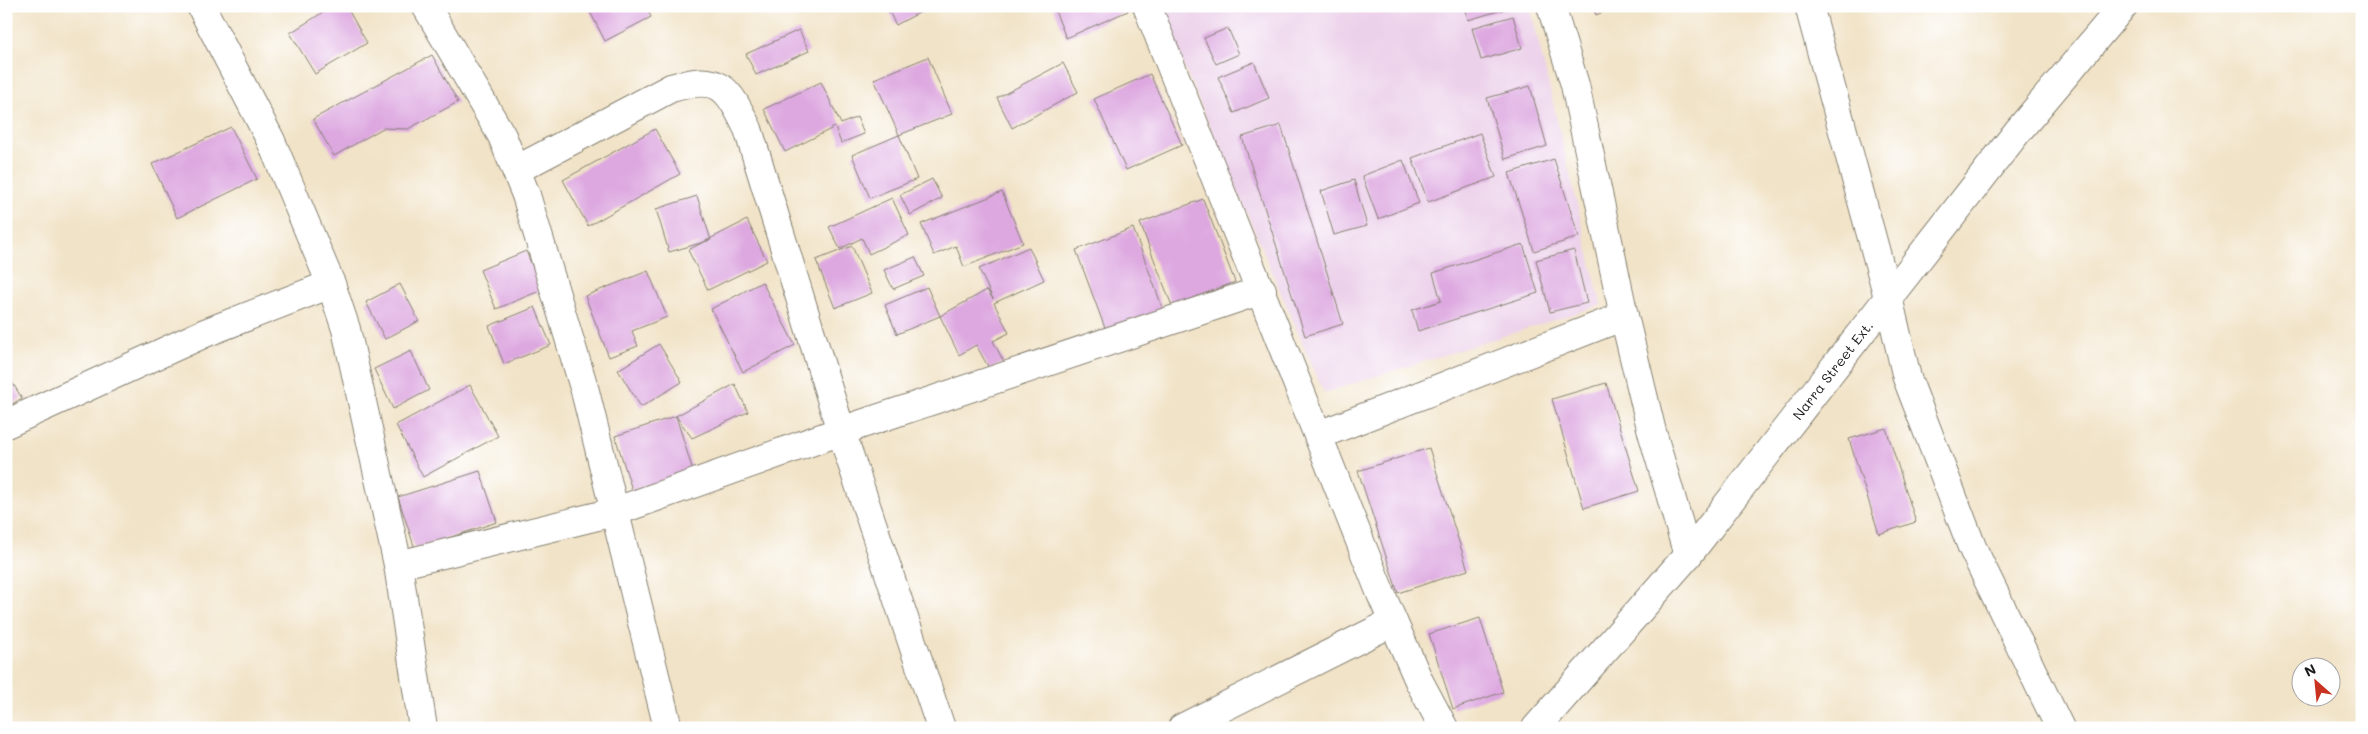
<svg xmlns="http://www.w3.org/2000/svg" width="2368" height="734" font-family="Mali,sans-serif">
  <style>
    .built { fill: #ecd1ea }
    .building { fill: #dda8e0 }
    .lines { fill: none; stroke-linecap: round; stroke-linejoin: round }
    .minor-casing { stroke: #868072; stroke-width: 30 }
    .minor { stroke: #fff; stroke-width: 28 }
    .labels { text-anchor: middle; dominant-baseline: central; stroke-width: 4; stroke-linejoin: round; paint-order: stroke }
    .street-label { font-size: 14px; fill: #1c1c1c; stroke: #fff }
  </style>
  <rect width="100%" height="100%" fill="#fff"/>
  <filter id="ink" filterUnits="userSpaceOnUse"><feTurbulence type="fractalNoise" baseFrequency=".02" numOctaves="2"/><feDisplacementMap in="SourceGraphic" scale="10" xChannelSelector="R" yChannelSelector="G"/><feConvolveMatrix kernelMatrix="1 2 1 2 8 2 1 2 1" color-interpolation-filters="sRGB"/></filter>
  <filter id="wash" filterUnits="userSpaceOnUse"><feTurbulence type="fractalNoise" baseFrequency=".0096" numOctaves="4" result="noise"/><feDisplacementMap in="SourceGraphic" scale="20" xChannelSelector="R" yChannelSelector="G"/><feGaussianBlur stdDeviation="1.12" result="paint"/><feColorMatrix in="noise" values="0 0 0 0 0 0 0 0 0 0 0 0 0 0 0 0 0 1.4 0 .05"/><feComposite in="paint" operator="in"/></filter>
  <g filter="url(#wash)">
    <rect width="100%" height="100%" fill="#f1e3c7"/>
    <polygon class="built" points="1158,6 1530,6 1601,305 1324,393"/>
    <g id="blocks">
      <g class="building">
        <polygon points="333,6 346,6 367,43 315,74 290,33"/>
        <polygon points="587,6 646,6 651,17 605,41"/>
        <polygon points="886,6 932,6 896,25"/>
        <polygon points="1053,6 1126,6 1128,11 1066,38"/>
        <polygon points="1465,6 1512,6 1512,7 1468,20"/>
        <polygon points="1593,6 1618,6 1596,15"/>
        <polygon points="1513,16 1522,48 1481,60 1472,28"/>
        <polygon points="1228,28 1239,54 1216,64 1204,38"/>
        <polygon points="799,30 809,51 756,75 746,54"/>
        <polygon points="432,55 458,102 408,129 383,128 334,156 313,119"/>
        <polygon points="928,57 952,114 899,135 874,79"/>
        <polygon points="1254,62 1269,98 1234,113 1218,77"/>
        <polygon points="1063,63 1078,92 1012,128 997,98"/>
        <polygon points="1150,74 1182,145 1126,170 1094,99"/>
        <polygon points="821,82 841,124 857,117 864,134 841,143 835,127 785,152 764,109"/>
        <polygon points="1530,86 1547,146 1505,159 1487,98"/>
        <polygon points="1281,125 1343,324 1305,336 1242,137"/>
        <polygon points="231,127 257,179 177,218 152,164"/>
        <polygon points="655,129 680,174 588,226 563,180"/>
        <polygon points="1480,133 1496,177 1428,202 1412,158"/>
        <polygon points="899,135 917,179 870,198 852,155"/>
        <polygon points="1554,159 1579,237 1534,251 1509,173"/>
        <polygon points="1403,160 1419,203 1378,219 1362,176"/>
        <polygon points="932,179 942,198 910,215 900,195"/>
        <polygon points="1354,180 1367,226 1334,235 1321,191"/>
        <polygon points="1002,192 1023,243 964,267 956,246 934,255 921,224"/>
        <polygon points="697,196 711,240 669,252 656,209"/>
        <polygon points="892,198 909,235 869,254 862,238 840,249 829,227"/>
        <polygon points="1203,199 1235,282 1172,306 1140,223"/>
        <polygon points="747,220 767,261 708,290 688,250"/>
        <polygon points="1133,228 1163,309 1106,331 1076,250"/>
        <polygon points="1523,244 1538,293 1418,331 1412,310 1441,301 1433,273"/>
        <polygon points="852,246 872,293 835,308 816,260"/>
        <polygon points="1029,247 1044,280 994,303 1009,333 993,341 1004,362 990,370 976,345 959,355 940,316 987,290 993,299 979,269"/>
        <polygon points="1574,250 1587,303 1550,312 1536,260"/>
        <polygon points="526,251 542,290 496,309 480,270"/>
        <polygon points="915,257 924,276 893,289 884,270"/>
        <polygon points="648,271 667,317 632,331 638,346 609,357 585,296"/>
        <polygon points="762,282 795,345 743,372 711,309"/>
        <polygon points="400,284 419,321 385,339 366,302"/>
        <polygon points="927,287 940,316 897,334 885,305"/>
        <polygon points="535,307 551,345 504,364 489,326"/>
        <polygon points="659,344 682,382 641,407 618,370"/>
        <polygon points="411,351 429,390 393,409 374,369"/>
        <polygon points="6,373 22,398 6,408"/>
        <polygon points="1606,383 1639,491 1584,508 1552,399"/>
        <polygon points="735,384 748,412 692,438 676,416"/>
        <polygon points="470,385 498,436 423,477 396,425"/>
        <polygon points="676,416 693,471 632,490 615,436"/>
        <polygon points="1886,428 1916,522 1879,534 1849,439"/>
        <polygon points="1429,448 1468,570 1398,593 1358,471"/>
        <polygon points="480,471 497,522 415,549 398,497"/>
        <polygon points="1480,618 1503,692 1453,709 1429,634"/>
      </g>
    </g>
  </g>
  <g filter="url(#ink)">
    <use href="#blocks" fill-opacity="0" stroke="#868072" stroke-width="1"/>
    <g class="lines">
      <g class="minor-casing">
        <g id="minor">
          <polyline points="201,6 271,141 331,284 346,329 398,565 423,728"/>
          <polyline points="426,6 502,136 526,195 585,391 668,728"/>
          <polyline points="1147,6 1381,594 1419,681 1444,728"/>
          <polyline points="1551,6 1575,85 1624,316 1652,432 1688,555"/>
          <polyline points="1809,6 1888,297 1907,378 1972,547 2060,728"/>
          <path d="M516 170 671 88C720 74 727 86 748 129L841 431 941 728"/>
          <polyline points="6,424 205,333 331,284"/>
          <polyline points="1319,435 1624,316"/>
          <polyline points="398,565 614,512 841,431 1262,290"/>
          <polyline points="1182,728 1393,622"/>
          <path id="s1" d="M1536 728 1688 555 2018 131 2123 6"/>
        </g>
      </g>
      <use href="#minor" class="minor"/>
    </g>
  </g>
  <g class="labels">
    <g class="street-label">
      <text stroke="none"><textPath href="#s1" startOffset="465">Narra Street Ext.</textPath></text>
    </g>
  </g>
  <rect width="2368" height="734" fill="none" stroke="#fff" stroke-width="25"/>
  <g transform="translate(2316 682) rotate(333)"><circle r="24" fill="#ffffff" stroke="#a4a4a4"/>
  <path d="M0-4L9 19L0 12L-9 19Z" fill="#c8321e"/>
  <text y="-8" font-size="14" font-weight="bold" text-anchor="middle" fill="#1c1c1c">N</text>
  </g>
</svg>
